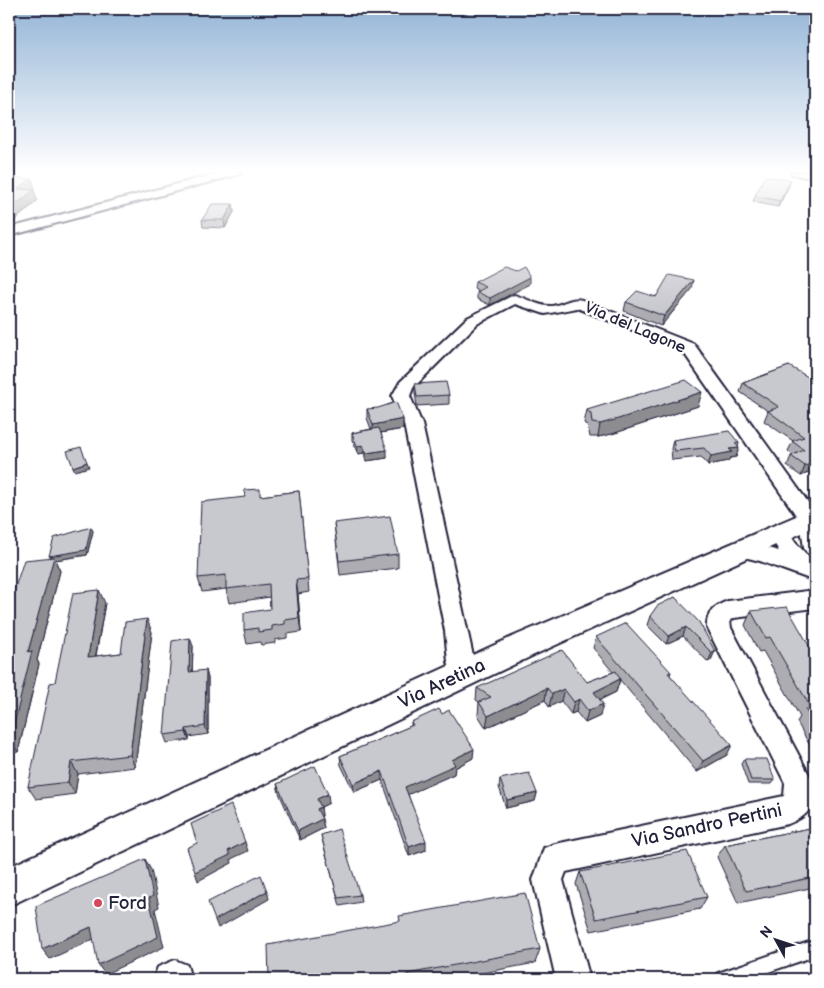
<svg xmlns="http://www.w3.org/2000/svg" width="824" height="988" font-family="'Balsamiq Sans',sans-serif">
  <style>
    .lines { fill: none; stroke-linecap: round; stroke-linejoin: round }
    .stream { stroke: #7a7a88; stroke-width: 3 }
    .service-casing { stroke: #22223b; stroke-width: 4 }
    .minor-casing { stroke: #22223b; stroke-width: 4 }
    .tertiary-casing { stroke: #22223b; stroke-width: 4 }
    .service { fill: #fff; fill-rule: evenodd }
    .minor { fill: #fff; fill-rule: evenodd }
    .tertiary { fill: #fff; fill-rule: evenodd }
    .wall { fill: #acacb2; stroke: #22223b }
    .shaded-wall { fill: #8c8c91; stroke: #22223b }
    .building { fill: #c8c8cf; stroke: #22223b }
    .poi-dot { fill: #d1495b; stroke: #fff; stroke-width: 2 }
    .labels { text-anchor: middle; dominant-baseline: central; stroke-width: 5; stroke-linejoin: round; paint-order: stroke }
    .street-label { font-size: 16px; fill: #22223b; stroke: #fff }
    .near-street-label { font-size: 19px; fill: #22223b; stroke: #fff }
    .near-poi-label { font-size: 19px; fill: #22223b; stroke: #fff; text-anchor: start }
  </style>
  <rect width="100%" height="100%" fill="#fff"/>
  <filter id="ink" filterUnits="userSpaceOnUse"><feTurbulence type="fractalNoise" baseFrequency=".02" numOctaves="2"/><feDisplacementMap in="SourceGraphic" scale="10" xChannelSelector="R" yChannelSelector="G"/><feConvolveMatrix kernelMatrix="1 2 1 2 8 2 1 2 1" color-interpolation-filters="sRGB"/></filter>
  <g filter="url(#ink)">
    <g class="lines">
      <polyline class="stream" points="99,205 205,177"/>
      <g class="service-casing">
        <polygon id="service" points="815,940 815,956 748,979 716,979 718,973 724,971"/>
      </g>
      <g class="minor-casing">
        <g id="minor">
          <polygon points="224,172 241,172 240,174 9,236 9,228"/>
          <polygon points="791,172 815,173 815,179 792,174"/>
          <path d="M514 295C527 298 538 307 552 306 562 305 572 297 582 300L694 344 815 512V556L807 553 804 548 800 521 682 350 577 308 545 314 515 304 477 324 413 388 410 396 422 424 477 674 473 681 464 684 455 681 448 662 445 631 404 424 392 396 400 382 467 318Z"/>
          <polygon points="779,526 786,528 797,544 815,564 815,581 760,561 732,554 729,549 732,544 740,541 779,551 768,533 772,528"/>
          <path d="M815 590V608L734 618 730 621 731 628 813 782C812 807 813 814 788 824L566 872 563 880 590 979H556L533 880 544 848 555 844 784 796 785 783 707 628C706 613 714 606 728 601Z"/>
          <polygon points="175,960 187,965 191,979 153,979 158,967"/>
        </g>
      </g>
      <g class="tertiary-casing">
        <polygon id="tertiary" points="815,508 815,527 534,655 9,906 9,867 512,637"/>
      </g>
      <use href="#service" class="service"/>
      <use href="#minor" class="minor"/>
      <use href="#tertiary" class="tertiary"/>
    </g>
    <g class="wall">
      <polygon points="32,179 35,189 34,190 37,201 14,221 9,220 9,180"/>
      <polygon points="789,186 778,207 753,202 755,196"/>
      <polygon points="233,204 234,212 225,228 203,227 202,220"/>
      <polygon points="475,282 530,284 490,305 477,299 477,292 479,291 474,289"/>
      <polygon points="692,289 661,326 624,311 626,302"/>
      <polygon points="789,366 815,470 801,476 787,466 791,456 793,455 788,451 793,441 764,421 768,411 740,392 743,383"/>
      <polygon points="415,384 449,395 449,404 417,406 415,393"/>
      <polygon points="698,406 612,434 598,437 590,437 588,427 584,423 587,410"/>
      <polygon points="367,409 403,419 403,429 381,433 387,458 366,461 364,453 358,454 352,440 352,433 371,429 367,418"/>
      <polygon points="673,440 739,443 736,457 730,458 728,461 708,465 701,457 672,460 671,449"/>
      <polygon points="299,491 309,592 298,594 301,632 287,634 287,638 275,640 275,643 261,645 260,642 247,644 244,630 270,609 270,597 229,603 226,589 202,592 198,578 261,496"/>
      <polygon points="334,523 398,554 398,568 340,575"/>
      <polygon points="93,531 87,555 55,560 60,571 37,660 39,664 18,752 9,754 9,606 50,558"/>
      <polygon points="675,597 715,651 711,660 708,662 683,636 666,644 647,625 650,616"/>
      <polygon points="105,603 96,656 121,653 152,632 135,767 78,774 75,794 36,799 28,787 55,682"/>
      <polygon points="751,611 815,656 815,755 797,722 800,717 763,651 759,652 745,625"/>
      <polygon points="596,637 671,672 670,675 727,755 697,772 620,680 616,692 600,700 600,716 585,723 576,712 571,714 561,701 549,707 545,700 486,728 478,715 479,702 476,700 477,688 587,682 613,672 593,648"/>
      <polygon points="193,646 192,672 208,678 208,734 189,737 189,740 167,743 164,735"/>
      <polygon points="411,722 473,758 455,768 454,774 408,794 426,850 409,856 382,780 354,792 341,765 340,756 411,726"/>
      <polygon points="744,759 775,780 772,784 748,784 741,764"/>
      <polygon points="500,779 537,793 535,801 506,808 499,787"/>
      <polygon points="277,784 329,803 321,807 322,816 321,816 324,828 300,840 279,793"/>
      <polygon points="815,827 815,887 738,903 717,857 725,845"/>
      <polygon points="321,835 360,895 361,902 340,906 323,843"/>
      <polygon points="580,872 707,897 700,909 591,931 576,884"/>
      <polygon points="540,949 535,963 451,979 269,979"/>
    </g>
    <g class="shaded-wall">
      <polygon points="32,179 35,189 34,190 37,201 14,221 10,210 18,189"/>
      <polygon points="791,180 789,186 778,207 780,201"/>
      <polygon points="233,204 234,212 225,228 224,220"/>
      <polygon points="530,277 530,284 490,305 490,298"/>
      <polygon points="694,280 692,289 661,326 664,316"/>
      <polygon points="702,392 698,406 612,434 598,437 600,424"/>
      <polygon points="403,419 403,429 373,434 373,425"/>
      <polygon points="363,445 364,453 358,454 357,446"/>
      <polygon points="739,448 736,457 730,458 728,461 708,465 711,456 729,449"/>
      <polygon points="387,450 387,458 366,461 366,453"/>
      <polygon points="87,462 89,467 75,471 73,467"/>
      <polygon points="815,462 815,470 801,476 805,466"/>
      <polygon points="91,527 93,531 87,555 55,560 60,571 37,660 39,664 18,752 10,740 28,652 52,561 49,556"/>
      <polygon points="296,580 298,594 301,632 299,618"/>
      <polygon points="99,590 105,603 93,670 88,657"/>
      <polygon points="147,619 152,632 135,767 130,755"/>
      <polygon points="686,627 683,636 666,644 669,636"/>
      <polygon points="190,638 193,646 192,680 189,672"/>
      <polygon points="715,651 711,660 708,662 712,653"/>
      <polygon points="206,670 208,678 208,734 205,726"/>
      <polygon points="620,679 616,692 590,704 594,692"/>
      <polygon points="547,688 545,700 486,728 488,716"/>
      <polygon points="564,689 561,701 549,707 552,694"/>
      <polygon points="579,699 576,712 571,714 574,702"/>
      <polygon points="603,704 600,716 585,723 588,711"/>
      <polygon points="186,729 189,737 189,740 186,732"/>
      <polygon points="732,745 727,755 697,772 703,761"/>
      <polygon points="474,749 473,758 455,768 454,774 405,796 405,787 452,760"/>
      <polygon points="71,762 78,774 75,794 68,782"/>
      <polygon points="382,771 382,780 354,792 353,784"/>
      <polygon points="537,793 535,801 506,808 507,800"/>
      <polygon points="328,794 329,803 319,808 317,799"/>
      <polygon points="321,807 322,816 319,818 317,809"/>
      <polygon points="322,819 324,828 300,840 298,831"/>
      <polygon points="426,841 426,850 409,856 409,847"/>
      <polygon points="245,842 248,851 231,859 232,863 198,881 195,872 228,851"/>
      <polygon points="145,859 151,870 159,907 155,909 164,947 105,974 98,965 149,898"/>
      <polygon points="267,891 269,899 218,928 215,920"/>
      <polygon points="91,927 98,937 50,959 42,949"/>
    </g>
    <g class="building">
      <polygon points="765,176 791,180 780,201 755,196"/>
      <polygon points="12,178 32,179 18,189 34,190 10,210 9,210 9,180"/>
      <polygon points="212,204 233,204 224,220 202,220"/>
      <polygon points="504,267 516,271 524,267 530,277 490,298 477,292 486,287 475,282"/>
      <polygon points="669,275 694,280 664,316 626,302 637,291 656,297"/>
      <polygon points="789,366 815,381 815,462 805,466 791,456 804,450 792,441 804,437 768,411 779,407 743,383"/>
      <polygon points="686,380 702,392 615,420 600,424 592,423 591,414 587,410"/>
      <polygon points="446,382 449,395 417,397 415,384"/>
      <polygon points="396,402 403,419 373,425 367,409 378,408"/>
      <polygon points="379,428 387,450 366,453 363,445 357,446 352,433"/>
      <polygon points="729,431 739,443 735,443 739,448 729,449 732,452 711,456 704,448 675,451 673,440"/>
      <polygon points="81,447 87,462 73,467 67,451"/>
      <polygon points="260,489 260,496 299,491 308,579 296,580 299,618 285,620 285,624 272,626 272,630 258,632 258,628 244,630 244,613 270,609 269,584 226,589 226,575 198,578 201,502 245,497 244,490"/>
      <polygon points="390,516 398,554 339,561 334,523"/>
      <polygon points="91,527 86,550 49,556 54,538"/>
      <polygon points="54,557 28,652 32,651 10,740 9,740 9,606 24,560"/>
      <polygon points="99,590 88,657 121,653 125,622 147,619 130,755 71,762 68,782 28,787 50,683 55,682 73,593"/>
      <polygon points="675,597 699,622 715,651 712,653 686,627 669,636 650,616 657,606"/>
      <polygon points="787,607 815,656 815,726 805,709 811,708 770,637 766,638 751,611"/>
      <polygon points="626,623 671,672 668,673 732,745 703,761 596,637"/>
      <polygon points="190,638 189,672 206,670 205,726 186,729 186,732 164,735 172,641"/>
      <polygon points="562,650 587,682 616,671 620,679 594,692 603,704 588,711 579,699 574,702 564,689 552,694 547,688 488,716 479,702 491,697 477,688"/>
      <polygon points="439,709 442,714 449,710 474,749 452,760 455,765 405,787 426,841 409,847 382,771 353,784 340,756 413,725 411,722"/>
      <polygon points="744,759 767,759 775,780 751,780"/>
      <polygon points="315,766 328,794 317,799 321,807 317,809 322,819 298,831 277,784"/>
      <polygon points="529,773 537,793 507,800 500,779"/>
      <polygon points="231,805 245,842 228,851 230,855 195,872 187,848 197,843 191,824"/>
      <polygon points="815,827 815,877 746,891 725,845"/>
      <polygon points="339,829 360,895 338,898 321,835"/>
      <polygon points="687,851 707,897 596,919 580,872"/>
      <polygon points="145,859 153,896 149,898 158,937 98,965 91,927 42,949 36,906"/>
      <polygon points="261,875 267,891 215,920 208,902"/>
      <polygon points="525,893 540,949 407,974 408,979 269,979 268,945 400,921 399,916"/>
    </g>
  </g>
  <linearGradient id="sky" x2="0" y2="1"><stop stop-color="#93b4d6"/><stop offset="0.55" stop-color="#fff"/><stop offset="1" stop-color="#fff" stop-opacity="0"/></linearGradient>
  <rect width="824" height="310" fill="url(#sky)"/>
  <circle class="poi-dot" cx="98" cy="903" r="5"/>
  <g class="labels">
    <g class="street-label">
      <text transform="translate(635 328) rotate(23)">Via del Lagone</text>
    </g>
    <g class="near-street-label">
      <text transform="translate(442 684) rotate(-25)">Via Aretina</text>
      <text transform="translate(707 826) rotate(-12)">Via Sandro Pertini</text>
    </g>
    <g class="near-poi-label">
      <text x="108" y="903">Ford</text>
    </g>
  </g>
  <rect width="824" height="988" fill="none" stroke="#fff" stroke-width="30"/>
  <rect x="15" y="15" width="794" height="958" fill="none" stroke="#22223b" stroke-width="2" filter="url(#ink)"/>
  <g transform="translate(776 940) rotate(310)" stroke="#ffffff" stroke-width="4" paint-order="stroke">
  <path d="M0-4L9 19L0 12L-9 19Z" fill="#22223b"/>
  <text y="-8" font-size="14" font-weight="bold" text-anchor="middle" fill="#22223b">N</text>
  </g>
</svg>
